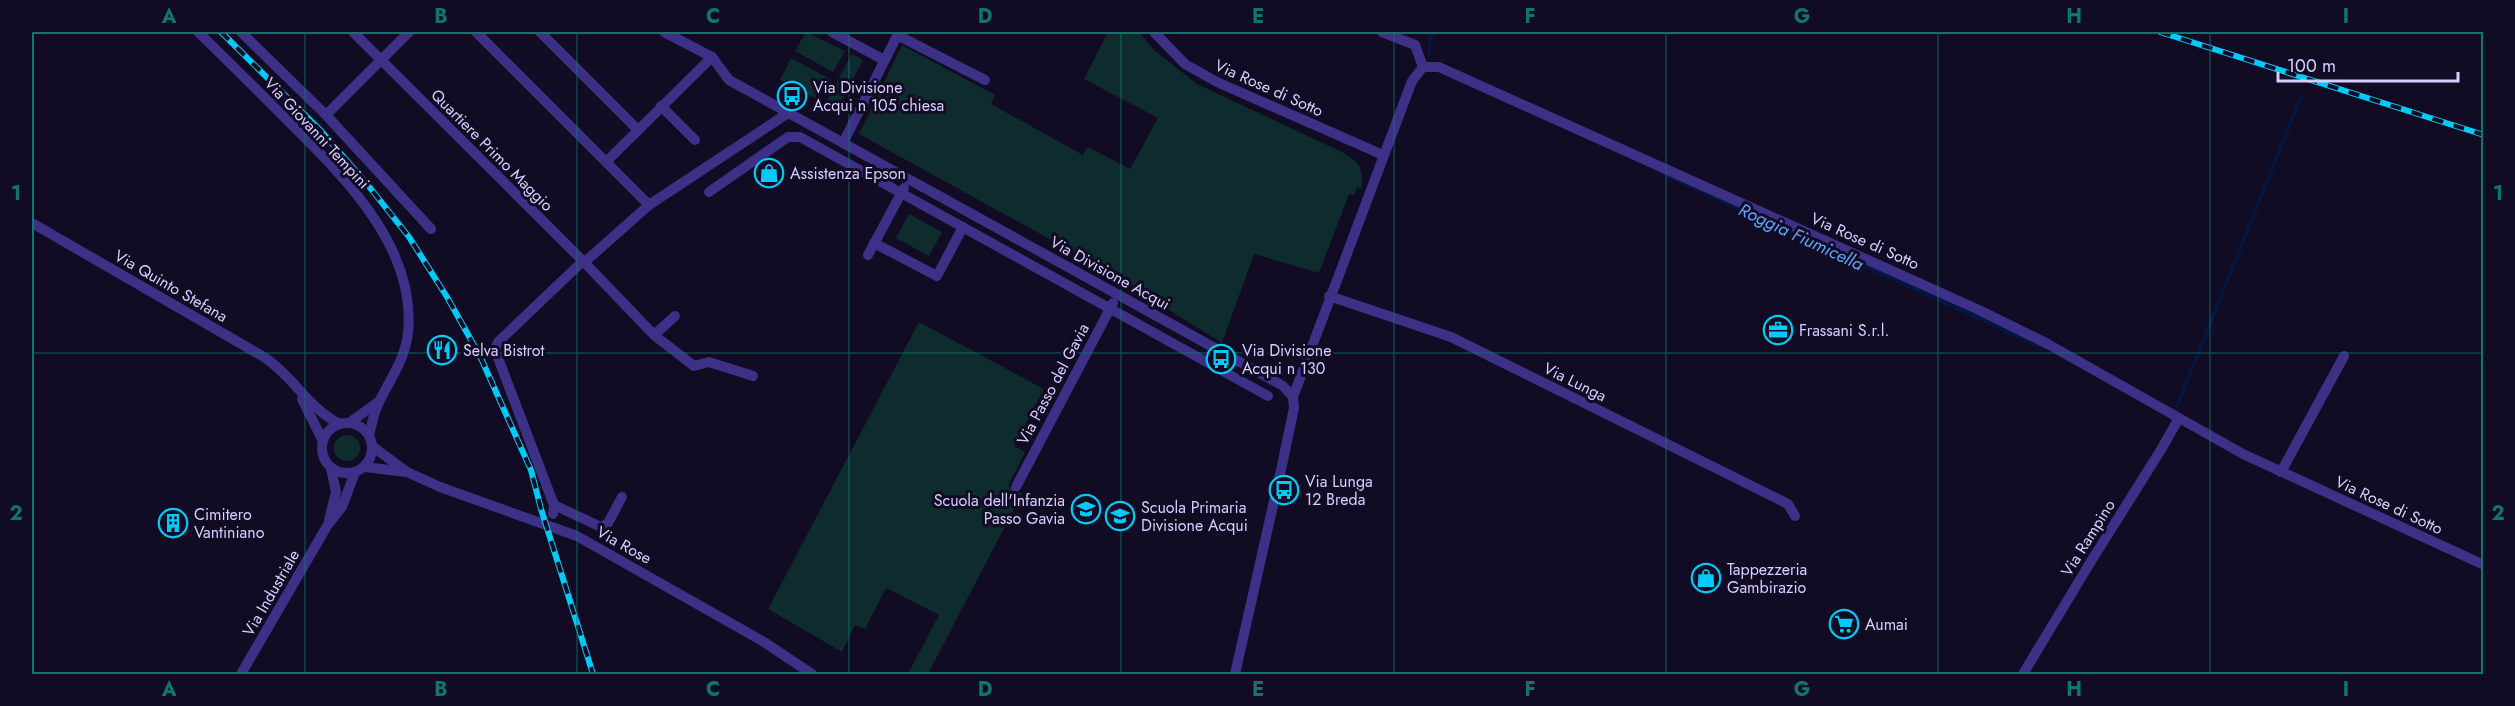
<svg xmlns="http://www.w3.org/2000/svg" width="2515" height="706" font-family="Jost,sans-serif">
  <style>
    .green { fill: #0e2c2d }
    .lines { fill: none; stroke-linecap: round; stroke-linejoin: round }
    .stream { stroke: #041642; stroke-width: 4 }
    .minor { stroke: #3c3186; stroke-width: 10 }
    .rail-casing { stroke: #00caf8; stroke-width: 6 }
    .rail { stroke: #110b23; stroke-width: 4; stroke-dasharray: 11; stroke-linecap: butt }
    .grid { fill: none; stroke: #0f766e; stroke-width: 1.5; stroke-opacity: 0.55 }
    .labels { text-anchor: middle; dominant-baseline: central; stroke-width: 6; stroke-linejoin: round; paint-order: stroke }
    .poi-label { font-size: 16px; fill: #d7cdff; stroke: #110b23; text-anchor: start }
    .street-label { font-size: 16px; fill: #d7cdff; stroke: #110b23 }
    .water-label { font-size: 18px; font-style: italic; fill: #5ba5ff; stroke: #110b23 }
    .neatline { fill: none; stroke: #0f766e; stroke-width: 2 }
    .grid-label { font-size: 20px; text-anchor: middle; font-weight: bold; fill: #0f766e }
  </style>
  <rect width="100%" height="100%" fill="#110b23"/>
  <g class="green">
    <polygon points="806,32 845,51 833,72 795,51"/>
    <path d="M1108 32H1139L1154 50 1197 84 1344 153C1360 163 1364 168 1361 188L1357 187 1354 195 1349 194 1319 273 1254 254 1222 343 1102 268 859 134 902 45 995 95 991 104 1083 155 1088 147 1130 169 1158 118 1084 79Z"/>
    <polygon points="852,54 863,60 837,110 825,104"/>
    <polygon points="791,58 830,79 819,100 780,80"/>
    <polygon points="909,214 942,232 929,256 896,238"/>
    <polygon points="919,322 1044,389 1014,446 1025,452 1008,486 1022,494 928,674 908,674 939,615 886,588 865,629 855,625 842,652 768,609"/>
    <circle cx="347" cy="448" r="13"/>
  </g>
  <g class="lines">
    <g class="stream">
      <polyline points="1429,54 1430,40 1435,32"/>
      <polyline points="1661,173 2044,348"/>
      <polyline points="2177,406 2301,97"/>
    </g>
    <g class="minor">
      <path d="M198 32C226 59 254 87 282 115 339 172 417 244 408 333 405 359 391 378 380 400 374 411 372 424 369 435"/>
      <polyline points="241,32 326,115 431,229"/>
      <polyline points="353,32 583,261 587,260 649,205 788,113"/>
      <polyline points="476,32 649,205"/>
      <polyline points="540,32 638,130"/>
      <polyline points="664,32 712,57 729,80 1269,378 1283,386 1293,397"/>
      <polyline points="832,32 884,60"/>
      <polyline points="1154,32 1185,64 1217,82 1383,155"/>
      <polyline points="1382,32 1415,45 1423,67"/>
      <polyline points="897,35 985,80"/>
      <polyline points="1423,67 1439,67 1979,310 2046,343 2243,454 2484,565"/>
      <polyline points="661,106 695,140"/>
      <polyline points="326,115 409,32"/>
      <polyline points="843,143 899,32"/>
      <polyline points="606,162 712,57"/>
      <polyline points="709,192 788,137 800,137 1268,396"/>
      <path d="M32 223 264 357C294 377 309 409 340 424"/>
      <polyline points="874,243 937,276 963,227"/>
      <polyline points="868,255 904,188"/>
      <polyline points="1329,296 1451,337 1788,504 1795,516"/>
      <polyline points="654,335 675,316"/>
      <polyline points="302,399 323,441"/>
      <circle cx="347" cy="448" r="25"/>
      <polyline points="349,423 378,402"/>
      <polyline points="372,446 407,472 440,487 577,536 764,642 812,674"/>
      <polyline points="365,467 406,472"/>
      <polyline points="2281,472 2344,356"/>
      <polyline points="1016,487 1113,303"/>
      <polyline points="554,505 601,527 608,523 622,497"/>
      <polyline points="553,514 554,505 495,350 498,342 583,261 654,335 694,366 709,362 753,376"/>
      <polyline points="329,520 336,492 331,468"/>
      <polyline points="241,674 327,526 342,507 355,472"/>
      <polyline points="1235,674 1281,470 1294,408 1293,397 1412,81 1423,67"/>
      <polyline points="2023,674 2090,563 2162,448 2179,418"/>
    </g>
    <g class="rail-casing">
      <g id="rail">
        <polyline points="221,32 321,131 367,184 409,237 447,297 480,356 531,470 541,509 593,674"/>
        <polyline points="2160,32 2484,135"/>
      </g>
    </g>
    <use href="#rail" class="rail"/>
  </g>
  <path class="grid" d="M305 32V674M577 32V674M849 32V674M1121 32V674M1394 32V674M1666 32V674M1938 32V674M2210 32V674M32 353H2484"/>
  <defs>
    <g id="bus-ring" transform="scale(1.5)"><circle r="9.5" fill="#110b23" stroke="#00caf8" stroke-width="1.5"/><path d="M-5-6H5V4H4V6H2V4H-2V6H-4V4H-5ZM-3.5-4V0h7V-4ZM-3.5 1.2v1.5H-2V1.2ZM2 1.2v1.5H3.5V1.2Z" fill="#00caf8"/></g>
    <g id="shop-ring" transform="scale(1.5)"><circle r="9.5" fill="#110b23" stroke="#00caf8" stroke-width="1.5"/><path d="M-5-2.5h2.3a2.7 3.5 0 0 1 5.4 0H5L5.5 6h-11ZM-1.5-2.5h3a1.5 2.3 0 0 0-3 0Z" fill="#00caf8"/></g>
    <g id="office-ring" transform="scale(1.5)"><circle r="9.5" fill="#110b23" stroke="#00caf8" stroke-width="1.5"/><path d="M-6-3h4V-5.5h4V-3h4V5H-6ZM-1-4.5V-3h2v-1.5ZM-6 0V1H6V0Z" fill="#00caf8"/></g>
    <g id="restaurant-ring" transform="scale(1.5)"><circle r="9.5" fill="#110b23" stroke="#00caf8" stroke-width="1.5"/><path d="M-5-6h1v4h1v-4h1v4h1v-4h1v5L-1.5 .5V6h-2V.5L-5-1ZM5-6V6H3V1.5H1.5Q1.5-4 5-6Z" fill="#00caf8"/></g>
    <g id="school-ring" transform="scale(1.5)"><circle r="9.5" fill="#110b23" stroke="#00caf8" stroke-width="1.5"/><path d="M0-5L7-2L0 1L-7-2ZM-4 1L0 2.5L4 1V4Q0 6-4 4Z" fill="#00caf8"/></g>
    <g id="building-ring" transform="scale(1.5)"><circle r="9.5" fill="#110b23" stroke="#00caf8" stroke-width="1.5"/><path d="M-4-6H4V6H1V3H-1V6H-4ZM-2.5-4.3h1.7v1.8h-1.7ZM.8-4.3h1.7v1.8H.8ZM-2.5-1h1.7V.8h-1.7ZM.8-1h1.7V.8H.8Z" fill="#00caf8"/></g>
    <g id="supermarket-ring" transform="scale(1.5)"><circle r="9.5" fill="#110b23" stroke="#00caf8" stroke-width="1.5"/><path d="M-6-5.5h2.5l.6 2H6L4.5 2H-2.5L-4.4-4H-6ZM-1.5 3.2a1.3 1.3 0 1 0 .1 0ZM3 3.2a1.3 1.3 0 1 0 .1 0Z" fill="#00caf8"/></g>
  </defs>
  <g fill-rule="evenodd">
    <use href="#bus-ring" x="792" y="96"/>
    <use href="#shop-ring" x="769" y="173"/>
    <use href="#office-ring" x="1778" y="330"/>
    <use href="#restaurant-ring" x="442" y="350"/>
    <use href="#bus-ring" x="1221" y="359"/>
    <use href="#bus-ring" x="1284" y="490"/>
    <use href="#school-ring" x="1086" y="509"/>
    <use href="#school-ring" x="1120" y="516"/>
    <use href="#building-ring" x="173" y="523"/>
    <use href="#shop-ring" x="1706" y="578"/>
    <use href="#supermarket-ring" x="1844" y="624"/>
  </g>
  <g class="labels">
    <g class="poi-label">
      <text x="813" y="87">Via Divisione<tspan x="813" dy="18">Acqui n 105 chiesa</tspan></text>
      <text x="790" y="173">Assistenza Epson</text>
      <text x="1799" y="330">Frassani S.r.l.</text>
      <text x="463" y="350">Selva Bistrot</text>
      <text x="1242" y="350">Via Divisione<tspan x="1242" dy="18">Acqui n 130</tspan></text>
      <text x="1305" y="481">Via Lunga<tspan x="1305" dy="18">12 Breda</tspan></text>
      <text x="1065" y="500" text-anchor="end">Scuola dell'Infanzia<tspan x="1065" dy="18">Passo Gavia</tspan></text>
      <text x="1141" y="507">Scuola Primaria<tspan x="1141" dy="18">Divisione Acqui</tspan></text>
      <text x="194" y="514">Cimitero<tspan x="194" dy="18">Vantiniano</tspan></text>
      <text x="1727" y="569">Tappezzeria<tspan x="1727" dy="18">Gambirazio</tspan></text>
      <text x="1865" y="624">Aumai</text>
    </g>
    <g class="street-label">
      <text transform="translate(1269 88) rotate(24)">Via Rose di Sotto</text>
      <text transform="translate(317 133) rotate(47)">Via Giovanni Tempini</text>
      <text transform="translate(492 150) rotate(45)">Quartiere Primo Maggio</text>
      <text transform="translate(1865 241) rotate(24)">Via Rose di Sotto</text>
      <text transform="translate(1110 273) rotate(29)">Via Divisione Acqui</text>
      <text transform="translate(171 286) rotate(30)">Via Quinto Stefana</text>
      <text transform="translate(1575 382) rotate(26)">Via Lunga</text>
      <text transform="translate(1053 384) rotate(-62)">Via Passo del Gavia</text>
      <text transform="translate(2389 505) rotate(25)">Via Rose di Sotto</text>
      <text transform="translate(2088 538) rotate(-58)">Via Rampino</text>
      <text transform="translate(624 545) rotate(29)">Via Rose</text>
      <text transform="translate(271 593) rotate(-60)">Via Industriale</text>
    </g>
    <g class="water-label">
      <text transform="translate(1801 237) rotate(25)">Roggia Fiumicella</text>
    </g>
  </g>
  <rect width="2515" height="706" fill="none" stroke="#110b23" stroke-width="66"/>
  <path d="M2278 72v9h180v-9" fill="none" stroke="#d7cdff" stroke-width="3"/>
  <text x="2287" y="72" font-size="18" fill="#d7cdff" stroke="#110b23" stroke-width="4.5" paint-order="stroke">100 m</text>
  <rect x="33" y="33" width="2449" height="640" class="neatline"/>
  <g class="grid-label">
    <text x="169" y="23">A</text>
    <text x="441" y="23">B</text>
    <text x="713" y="23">C</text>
    <text x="985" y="23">D</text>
    <text x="1258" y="23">E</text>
    <text x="1530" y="23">F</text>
    <text x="1802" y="23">G</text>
    <text x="2074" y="23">H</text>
    <text x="2346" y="23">I</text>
    <text x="16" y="200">1</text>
    <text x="2498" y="200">1</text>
    <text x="16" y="520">2</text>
    <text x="2498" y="520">2</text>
    <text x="169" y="696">A</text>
    <text x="441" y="696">B</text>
    <text x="713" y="696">C</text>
    <text x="985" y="696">D</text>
    <text x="1258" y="696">E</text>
    <text x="1530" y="696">F</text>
    <text x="1802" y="696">G</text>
    <text x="2074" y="696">H</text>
    <text x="2346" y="696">I</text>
  </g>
</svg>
